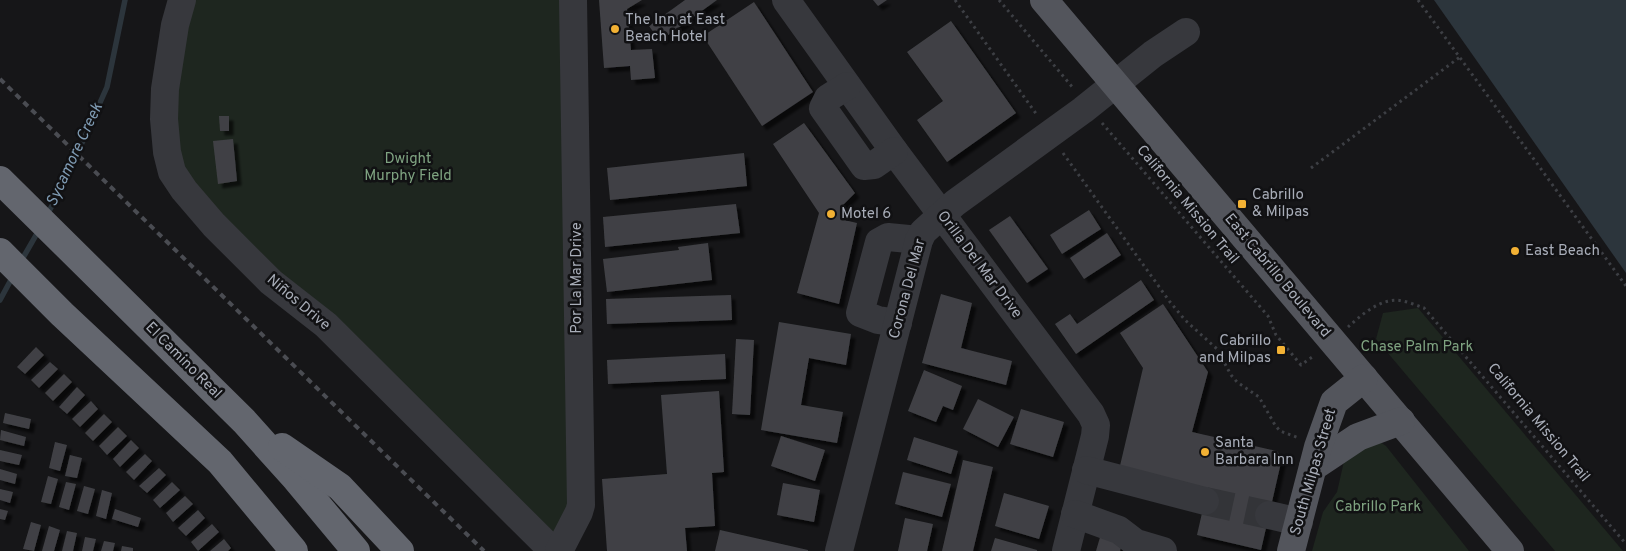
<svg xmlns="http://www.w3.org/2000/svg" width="1626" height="551" font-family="Overpass,sans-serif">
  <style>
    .park { fill: #1e261f }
    .water { fill: #2c353c }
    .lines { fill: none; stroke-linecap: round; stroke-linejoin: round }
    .stream { stroke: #2c353c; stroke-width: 5.5 }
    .building { fill: #404145; filter: url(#shadow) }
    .minor-tunnel { stroke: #333438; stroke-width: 28; stroke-dasharray: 28 14; stroke-linecap: butt }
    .path { stroke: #3d3f44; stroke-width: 3; stroke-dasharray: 2.5 4; stroke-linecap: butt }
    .minor { stroke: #37383d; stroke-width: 28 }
    .major { stroke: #53555c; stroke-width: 28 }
    .highway { stroke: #63666e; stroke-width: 28 }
    .rail { stroke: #4a4c52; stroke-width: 4; stroke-dasharray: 6 5; stroke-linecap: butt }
    .poi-dot { fill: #f2b134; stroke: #111113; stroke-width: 2 }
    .labels { text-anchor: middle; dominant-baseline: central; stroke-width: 5; stroke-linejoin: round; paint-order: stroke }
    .poi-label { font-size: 15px; fill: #a8adb8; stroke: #111113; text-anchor: start }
    .park-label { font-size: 15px; fill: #7fa381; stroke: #111113 }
    .street-label { font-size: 15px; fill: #a8adb8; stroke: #111113 }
    .water-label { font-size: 16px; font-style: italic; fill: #7f9bb3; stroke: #111113 }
  </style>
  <defs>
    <filter id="shadow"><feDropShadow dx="4.5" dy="4.5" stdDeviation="1" flood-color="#0009"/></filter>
  </defs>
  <rect width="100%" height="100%" fill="#161618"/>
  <g class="park">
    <polygon points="192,0 573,0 581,505 559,551 204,201 183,168 174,118"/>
    <polygon points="1418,308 1623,551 1555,551 1376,339 1383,313"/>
    <polygon points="1380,442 1386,446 1469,551 1312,551 1323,512 1337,492 1345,457"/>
  </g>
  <polygon class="water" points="1434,0 1626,0 1626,273"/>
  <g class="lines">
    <g class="stream">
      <polyline points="47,215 65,181 107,87 125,0"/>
      <polyline points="20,263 39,230"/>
      <polyline points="0,300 13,276"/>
    </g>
  </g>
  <g class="building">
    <polygon points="599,0 642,0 627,9 631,50 652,49 655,78 631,80 630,66 604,68"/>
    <polygon points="685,0 717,0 660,41 649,26"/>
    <polygon points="873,0 887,0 878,6"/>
    <polygon points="754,2 813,92 762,126 703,36"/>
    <polygon points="951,21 1016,113 947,162 917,120 943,101 907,52"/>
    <polygon points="219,116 229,116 229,131 220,131"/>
    <polygon points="804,123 855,193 842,206 844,220 857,223 839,304 797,293 819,213 773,144"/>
    <polygon points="233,139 237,181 218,184 213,141"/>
    <polygon points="744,153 747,186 610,200 607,168"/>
    <polygon points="736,204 740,233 605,247 603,217"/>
    <polygon points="1089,210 1101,229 1062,254 1050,235"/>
    <polygon points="1010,216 1048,269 1027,283 989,230"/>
    <polygon points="1107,233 1121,255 1084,279 1070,258"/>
    <polygon points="708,243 712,280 607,292 603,259 679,250 678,247"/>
    <polygon points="1141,280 1154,300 1076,354 1055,324 1070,314 1077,324"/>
    <polygon points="941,294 972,303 961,348 1012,361 1006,385 922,363"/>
    <polygon points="731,295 732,320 607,324 606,299"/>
    <polygon points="1163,304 1208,372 1192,432 1277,451 1282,458 1261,550 1197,535 1207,491 1119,470 1143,368 1120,333"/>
    <polygon points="779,322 851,334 846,365 809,358 801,405 843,412 837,443 761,430"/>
    <polygon points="736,339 754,340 750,415 732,414"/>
    <polygon points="36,347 44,355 25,374 17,367"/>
    <polygon points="725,354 726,379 608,384 607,360"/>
    <polygon points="50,362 58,369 39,388 31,380"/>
    <polygon points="924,370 962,386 953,410 943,406 936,422 908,411"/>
    <polygon points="64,374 72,382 53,401 45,393"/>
    <polygon points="77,387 85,395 67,414 59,407"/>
    <polygon points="719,391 724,472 712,473 715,526 685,528 687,551 607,551 602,479 667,474 661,395"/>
    <polygon points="978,399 1014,417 998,447 963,429"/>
    <polygon points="91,401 98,409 80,427 72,419"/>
    <polygon points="1021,409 1064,422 1053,457 1010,444"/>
    <polygon points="5,413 31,419 29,429 3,423"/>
    <polygon points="104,414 112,422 93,441 85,433"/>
    <polygon points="118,427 127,436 107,455 99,446"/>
    <polygon points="1,430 26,437 24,446 0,440"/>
    <polygon points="781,436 825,450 815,481 771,466"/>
    <polygon points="914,437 958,451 951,474 907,460"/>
    <polygon points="131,440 139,448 120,467 113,459"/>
    <polygon points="55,442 67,445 60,471 49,468"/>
    <polygon points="0,450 22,455 19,465 0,461"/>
    <polygon points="145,454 152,461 134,480 126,472"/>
    <polygon points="70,455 82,458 77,478 65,476"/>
    <polygon points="963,460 993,467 973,551 942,551"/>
    <polygon points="159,468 166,475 147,493 139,486"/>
    <polygon points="0,469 17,474 15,484 0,480"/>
    <polygon points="903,472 951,484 942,517 895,504"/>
    <polygon points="48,476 58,479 51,504 41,502"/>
    <polygon points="66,482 76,484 69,510 59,507"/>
    <polygon points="172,482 180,490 160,508 153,500"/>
    <polygon points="783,483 820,490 814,522 777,515"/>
    <polygon points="84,486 95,489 88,514 77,511"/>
    <polygon points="0,489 13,492 10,503 0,500"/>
    <polygon points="102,490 112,493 106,519 96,516"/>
    <polygon points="1004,493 1049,506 1039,539 995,526"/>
    <polygon points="185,496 193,504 173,522 166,513"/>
    <polygon points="0,509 8,511 5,520 0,519"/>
    <polygon points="115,509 141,518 138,527 112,519"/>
    <polygon points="198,510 205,518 186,536 178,528"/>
    <polygon points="905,518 933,524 927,551 898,551"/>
    <polygon points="31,522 41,525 34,551 23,549"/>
    <polygon points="212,524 219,532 198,551 191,542"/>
    <polygon points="49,526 60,530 54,551 42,551"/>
    <polygon points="720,530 808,550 808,551 715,551"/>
    <polygon points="67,531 77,533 73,551 62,551"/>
    <polygon points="1101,534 1123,539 1120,551 1096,551"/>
    <polygon points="85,537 96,539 93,551 82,551"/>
    <polygon points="995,538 1037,550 1037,551 991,551"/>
    <polygon points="224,539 231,548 228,551 210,551"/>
    <polygon points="104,541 115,543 113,551 101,551"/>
    <polygon points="122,546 133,548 133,551 121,551"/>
  </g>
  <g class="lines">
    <polyline class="minor-tunnel" points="1205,501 1269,515"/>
    <g class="path">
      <polyline points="955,0 1037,115"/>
      <polyline points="999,0 1074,89"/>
      <polyline points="1418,0 1626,286"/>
      <polyline points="1102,123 1268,316 1276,335 1301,365 1315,355"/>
      <polyline points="1063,153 1170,302 1185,320 1217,349 1231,375 1237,382 1259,397 1275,425 1280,431 1299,438"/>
      <polyline points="1311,168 1460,57"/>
      <path d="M1348 327C1359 317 1374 304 1389 301 1400 298 1413 304 1424 308L1626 544"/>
    </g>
    <g class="minor">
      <polyline points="182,0 175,25 165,89 164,119 167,152 172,172 184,190 214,225 271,282 326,325 553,551"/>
      <polyline points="786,0 894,151 1091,414 1096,425 1095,436 1066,551"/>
      <polyline points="847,86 828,98 823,108 864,166 874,165 894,151"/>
      <polyline points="898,323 878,320 860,313 879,242 888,237 919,240"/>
      <polyline points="1086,470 1205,501"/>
      <polyline points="1075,514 1119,530 1136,543 1163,551"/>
      <polyline points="1269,515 1299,522"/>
      <polyline points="559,551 579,512 581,505 573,0"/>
      <polyline points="839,551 919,240 923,232 955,203 1083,110 1153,54 1186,32"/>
    </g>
    <g class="major">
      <polyline points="1044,0 1510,551"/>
      <polyline points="1313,467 1358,437 1401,421"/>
      <polyline points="1291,551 1318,447 1334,402 1364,378"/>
    </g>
    <g class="highway">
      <polyline points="0,180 244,421 296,479 356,551"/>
      <polyline points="0,252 62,314 220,462 294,551"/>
      <polyline points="282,447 340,487 400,551"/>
    </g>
    <polyline class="rail" points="0,79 484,551"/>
  </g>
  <g class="poi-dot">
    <circle cx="615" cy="29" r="5"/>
    <rect x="1237" y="199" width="10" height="10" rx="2.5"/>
    <circle cx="831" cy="214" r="5"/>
    <circle cx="1515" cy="251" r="5"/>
    <rect x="1276" y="345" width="10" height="10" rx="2.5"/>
    <circle cx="1205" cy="452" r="5"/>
  </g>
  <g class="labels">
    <g class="poi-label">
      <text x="625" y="20">The Inn at East<tspan x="625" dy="17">Beach Hotel</tspan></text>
      <text x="1252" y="195">Cabrillo<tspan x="1252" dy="17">&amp; Milpas</tspan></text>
      <text x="841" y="214">Motel 6</text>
      <text x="1525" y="251">East Beach</text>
      <text x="1271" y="341" text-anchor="end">Cabrillo<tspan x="1271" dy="17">and Milpas</tspan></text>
      <text x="1215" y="443">Santa<tspan x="1215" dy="17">Barbara Inn</tspan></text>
    </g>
    <g class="park-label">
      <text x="408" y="159">Dwight<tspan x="408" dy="17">Murphy Field</tspan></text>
      <text x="1417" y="347">Chase Palm Park</text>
      <text x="1378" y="507">Cabrillo Park</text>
    </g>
    <g class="street-label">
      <text transform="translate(1187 205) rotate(50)">California Mission Trail</text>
      <text transform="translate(979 265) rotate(53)">Orilla Del Mar Drive</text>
      <text transform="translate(1277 276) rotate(50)">East Cabrillo Boulevard</text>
      <text transform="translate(577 278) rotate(-90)">Por La Mar Drive</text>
      <text transform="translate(908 289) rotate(-75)">Corona Del Mar</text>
      <text transform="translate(298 303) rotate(40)">Niños Drive</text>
      <text transform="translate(183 361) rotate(45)">El Camino Real</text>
      <text transform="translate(1538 423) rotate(50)">California Mission Trail</text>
      <text transform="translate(1314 472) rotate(-74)">South Milpas Street</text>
    </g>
    <g class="water-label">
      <text transform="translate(75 155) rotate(-65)">Sycamore Creek</text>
    </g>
  </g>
</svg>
